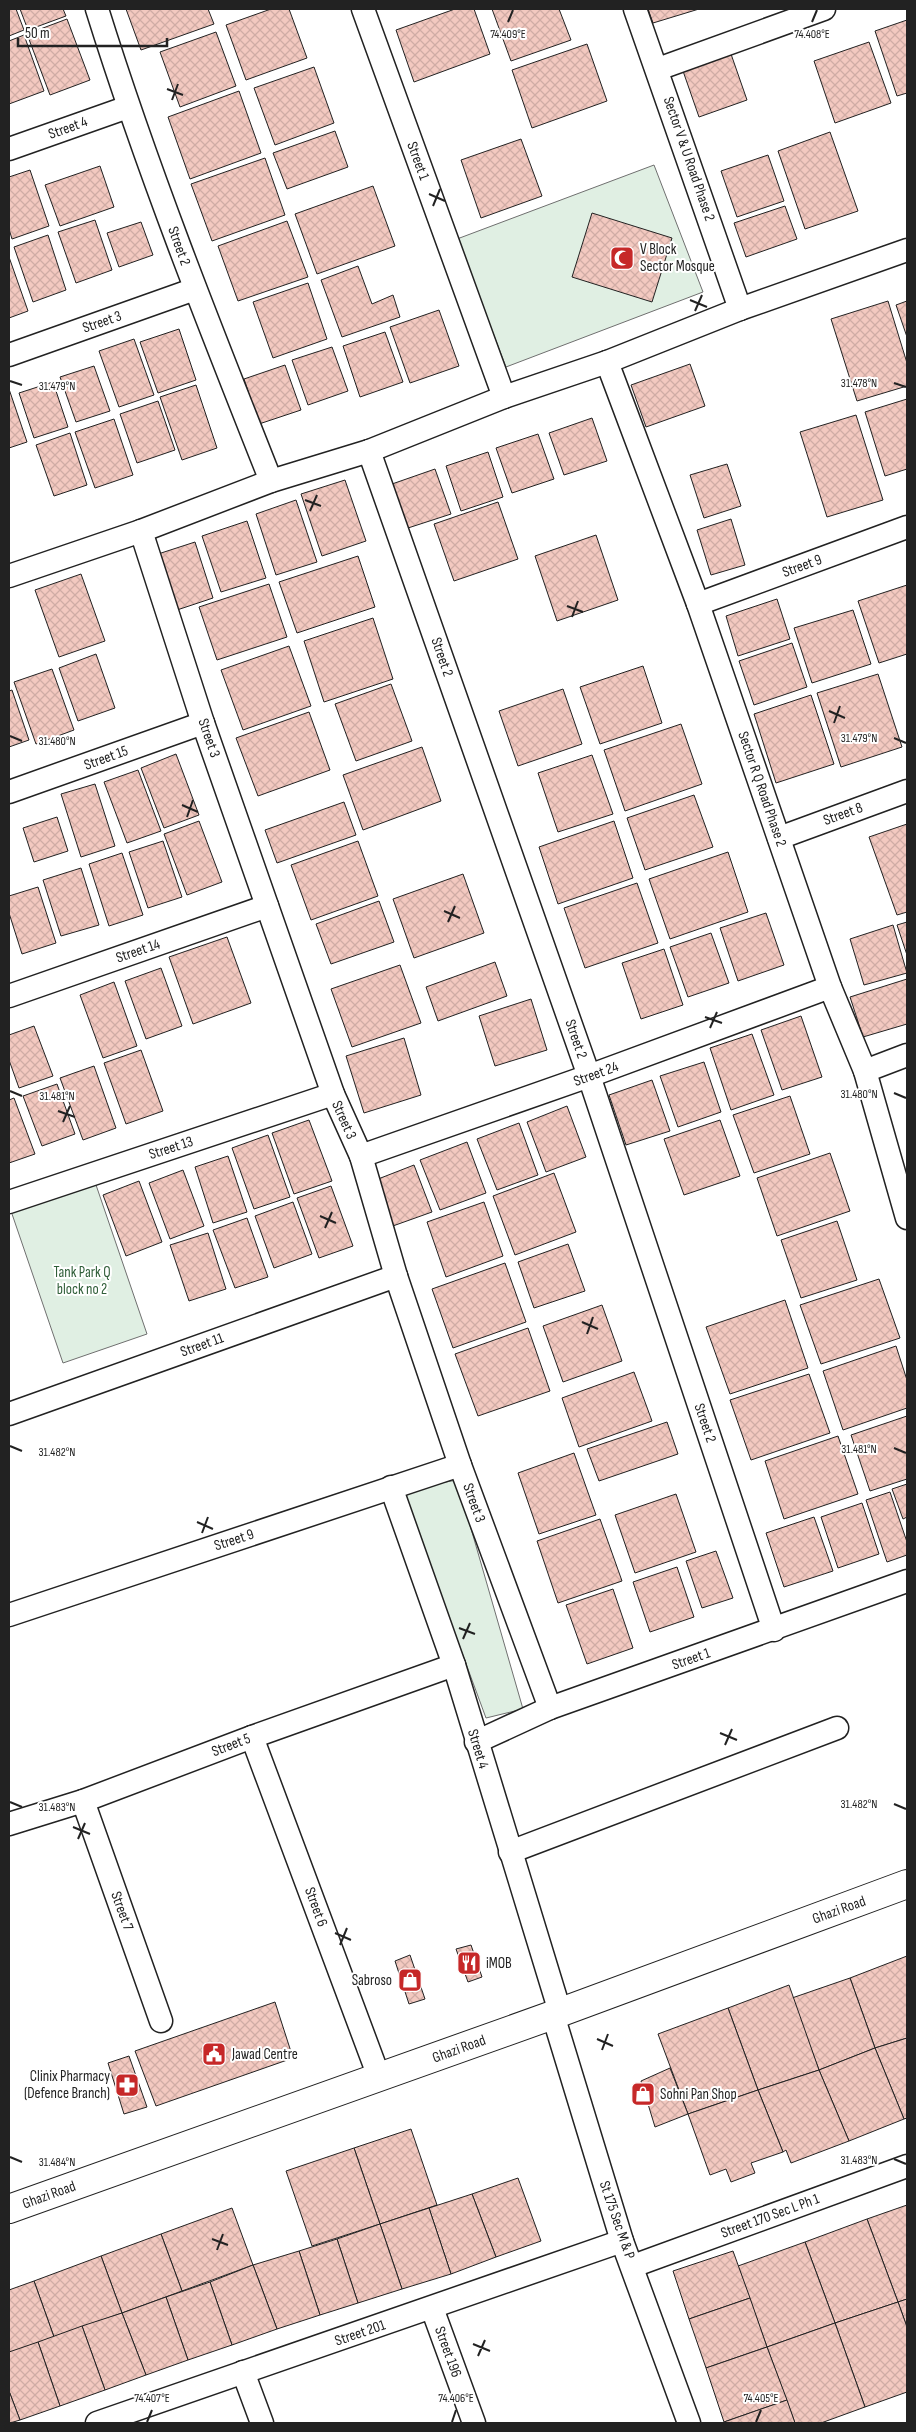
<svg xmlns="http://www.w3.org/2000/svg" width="916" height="2432" font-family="'Sofia Sans Condensed',sans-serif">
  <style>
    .green { fill: #e0efe3; stroke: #6f6f6f }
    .building { fill: url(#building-cross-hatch); stroke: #222 }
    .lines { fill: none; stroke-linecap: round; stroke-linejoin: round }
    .minor-casing { stroke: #222; stroke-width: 25 }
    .major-casing { stroke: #222; stroke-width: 30 }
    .minor { stroke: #fff; stroke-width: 22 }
    .major { stroke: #fff; stroke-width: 28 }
    .ticks { fill: none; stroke: #222; stroke-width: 2 }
    .labels { text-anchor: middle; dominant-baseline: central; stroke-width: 4; stroke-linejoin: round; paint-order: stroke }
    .street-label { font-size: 15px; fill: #222; stroke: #fff }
    .poi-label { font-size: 15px; fill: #222; stroke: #fff; text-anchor: start }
    .park-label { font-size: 15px; fill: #2f5e38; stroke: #fff }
    .ticks-label { font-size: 12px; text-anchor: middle; fill: #222; stroke: #fff; stroke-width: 4; stroke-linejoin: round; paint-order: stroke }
  </style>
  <defs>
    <pattern id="building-cross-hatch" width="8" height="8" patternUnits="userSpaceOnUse" patternTransform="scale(1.25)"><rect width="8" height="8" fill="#f3c9c0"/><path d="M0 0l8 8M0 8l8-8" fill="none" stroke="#d0aca5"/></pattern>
  </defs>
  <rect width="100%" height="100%" fill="#fff"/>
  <g class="green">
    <polygon points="654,165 703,292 506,367 457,239"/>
    <polygon points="95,1182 147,1334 63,1363 11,1211"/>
    <polygon points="457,1480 523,1709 486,1718 402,1490"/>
  </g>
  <g class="building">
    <polygon points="9,9 16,9 24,30 9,36"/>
    <polygon points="20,9 63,9 66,16 28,30"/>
    <polygon points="126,9 208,9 214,24 141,50"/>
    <polygon points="271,9 289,9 307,58 246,80 226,25"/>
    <polygon points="455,9 474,9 490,54 414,82 396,30"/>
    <polygon points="492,9 559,9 571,40 511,61"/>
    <polygon points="648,9 699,9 653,23"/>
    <polygon points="67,19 90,80 50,95 27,34"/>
    <polygon points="907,20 907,93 897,96 875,31"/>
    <polygon points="216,32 236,86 180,107 160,52"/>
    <polygon points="24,35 44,91 9,104 9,41"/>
    <polygon points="869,42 891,103 835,123 814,61"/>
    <polygon points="587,44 607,101 532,128 512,70"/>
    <polygon points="731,54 747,100 699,117 683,71"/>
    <polygon points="314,67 334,123 275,145 254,88"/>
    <polygon points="239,91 261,153 190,179 168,117"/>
    <polygon points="335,131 348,167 287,189 273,153"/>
    <polygon points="830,132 858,211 805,229 778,151"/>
    <polygon points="521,139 542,196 481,218 461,160"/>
    <polygon points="768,155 784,201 737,217 721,171"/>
    <polygon points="265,158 285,215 212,241 191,184"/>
    <polygon points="100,166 114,207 60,226 45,185"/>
    <polygon points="30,170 49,226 12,239 9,229 9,177"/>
    <polygon points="373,186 395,246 317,274 295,214"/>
    <polygon points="785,206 797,239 746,257 734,223"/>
    <polygon points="592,213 672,238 652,302 572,277"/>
    <polygon points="95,220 112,270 76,283 58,232"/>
    <polygon points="287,221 308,277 238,301 218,246"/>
    <polygon points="141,222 153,255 119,267 107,233"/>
    <polygon points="48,235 66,290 33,302 14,247"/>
    <polygon points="9,257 28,311 9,318"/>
    <polygon points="358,266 372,304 393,295 400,317 342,337 321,280"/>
    <polygon points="308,283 327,339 273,358 253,302"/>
    <polygon points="888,301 907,363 907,386 857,401 831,319"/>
    <polygon points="907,301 907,337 896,305"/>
    <polygon points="439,310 459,366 410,383 390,327"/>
    <polygon points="179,329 196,380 158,393 140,342"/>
    <polygon points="385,332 403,382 360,397 343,346"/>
    <polygon points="134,339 154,395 119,407 99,351"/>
    <polygon points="332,347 348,391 308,405 292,360"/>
    <polygon points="690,364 705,406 646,427 631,385"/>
    <polygon points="285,365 301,410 259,424 244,379"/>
    <polygon points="94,366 110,411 76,422 60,377"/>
    <polygon points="53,382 68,427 34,438 19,393"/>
    <polygon points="196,385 217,448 182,460 160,397"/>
    <polygon points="9,389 27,442 9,448"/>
    <polygon points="907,399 907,469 885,476 865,412"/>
    <polygon points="158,401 175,450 137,463 120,414"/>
    <polygon points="856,415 883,500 827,517 800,432"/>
    <polygon points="592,418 607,461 564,475 549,433"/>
    <polygon points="114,419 133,475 95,488 75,432"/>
    <polygon points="70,433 87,485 54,496 36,445"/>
    <polygon points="538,434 554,479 512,493 496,448"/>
    <polygon points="488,452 503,497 461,511 446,466"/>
    <polygon points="727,464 741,506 704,518 690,475"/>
    <polygon points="435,469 451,514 408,528 392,484"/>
    <polygon points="345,480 366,541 322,556 301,494"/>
    <polygon points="296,500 317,562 276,575 256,514"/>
    <polygon points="498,502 518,559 454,581 434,524"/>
    <polygon points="731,519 745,565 711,575 697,530"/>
    <polygon points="247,521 266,578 221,592 202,536"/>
    <polygon points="596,535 618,600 557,621 535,556"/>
    <polygon points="195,542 213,598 174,611 155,555"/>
    <polygon points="358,556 375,607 297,633 279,582"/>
    <polygon points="81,574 105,641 59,657 35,590"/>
    <polygon points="269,584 287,637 217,660 199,607"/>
    <polygon points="907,585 907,654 879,663 858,601"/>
    <polygon points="777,599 790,639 738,656 726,616"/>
    <polygon points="853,610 871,664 812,683 794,628"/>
    <polygon points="373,618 393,679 324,702 304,641"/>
    <polygon points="792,643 807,687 754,705 739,661"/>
    <polygon points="289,646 311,706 243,730 221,670"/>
    <polygon points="96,654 115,708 78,721 59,668"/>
    <polygon points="643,666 662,723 600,744 580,687"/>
    <polygon points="52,669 74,730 36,744 14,682"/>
    <polygon points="878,674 902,747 841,767 817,693"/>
    <polygon points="391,684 412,741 356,761 335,704"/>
    <polygon points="563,689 582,744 518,766 499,711"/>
    <polygon points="12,690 29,740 9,747 9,691"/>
    <polygon points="811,695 834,764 776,783 754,714"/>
    <polygon points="309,712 330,770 258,796 236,738"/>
    <polygon points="681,724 702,784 625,811 604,750"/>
    <polygon points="422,747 441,801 363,830 343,775"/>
    <polygon points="176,754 199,815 164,828 141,768"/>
    <polygon points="592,755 613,814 558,832 538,773"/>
    <polygon points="138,770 161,831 127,843 104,782"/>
    <polygon points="95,784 115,846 81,857 61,794"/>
    <polygon points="694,795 713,847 645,870 627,818"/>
    <polygon points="344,802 356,835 277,863 265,830"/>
    <polygon points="57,817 68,851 34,862 23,828"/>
    <polygon points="199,821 222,882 187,895 164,834"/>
    <polygon points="614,821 633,878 558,904 539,847"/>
    <polygon points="907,824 907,912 897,915 869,837"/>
    <polygon points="163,841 182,897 148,908 129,852"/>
    <polygon points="358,841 378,896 311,920 291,865"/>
    <polygon points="728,852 748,912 670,939 649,879"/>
    <polygon points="122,853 143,915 109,926 89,864"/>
    <polygon points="81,868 99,925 61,936 43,880"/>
    <polygon points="463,874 484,933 414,958 393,899"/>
    <polygon points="637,883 658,943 585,968 564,908"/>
    <polygon points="38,887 56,943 22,954 9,913 9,896"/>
    <polygon points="379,901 394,942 331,964 316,924"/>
    <polygon points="766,913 784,965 738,981 720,928"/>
    <polygon points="907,922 907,955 897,925"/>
    <polygon points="893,925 907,973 864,985 850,939"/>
    <polygon points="711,933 729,983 688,997 670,947"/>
    <polygon points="227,937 251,1003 193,1024 169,957"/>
    <polygon points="664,949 683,1005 641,1019 622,963"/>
    <polygon points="495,962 507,996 438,1021 426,987"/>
    <polygon points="400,965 421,1023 352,1047 331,989"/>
    <polygon points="161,968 182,1026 146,1039 125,981"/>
    <polygon points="907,979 907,1024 863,1037 850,997"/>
    <polygon points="114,982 137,1046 103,1058 80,995"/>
    <polygon points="531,999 547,1050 495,1066 479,1016"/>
    <polygon points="801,1016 822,1077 782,1090 761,1030"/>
    <polygon points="34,1026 53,1076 19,1088 9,1060 9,1035"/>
    <polygon points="752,1034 774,1095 731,1110 710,1048"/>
    <polygon points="404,1038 421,1095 364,1113 346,1056"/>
    <polygon points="141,1050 163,1111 126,1124 104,1063"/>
    <polygon points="704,1062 721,1112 678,1127 660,1076"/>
    <polygon points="94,1066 116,1128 83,1140 60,1078"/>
    <polygon points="652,1080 670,1131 626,1145 609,1095"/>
    <polygon points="57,1084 75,1134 42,1146 23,1096"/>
    <polygon points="790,1096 810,1154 754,1173 733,1115"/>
    <polygon points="14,1098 35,1154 9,1163 9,1100"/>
    <polygon points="567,1106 586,1157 546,1172 527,1122"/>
    <polygon points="309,1120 332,1181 294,1194 272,1133"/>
    <polygon points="720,1120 740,1176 684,1195 664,1139"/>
    <polygon points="519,1123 538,1175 497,1190 477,1139"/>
    <polygon points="268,1135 290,1197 254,1209 232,1148"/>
    <polygon points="467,1142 486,1193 440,1210 420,1160"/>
    <polygon points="830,1153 850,1211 777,1236 757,1178"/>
    <polygon points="228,1156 247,1212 213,1223 195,1167"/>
    <polygon points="414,1165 432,1212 390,1227 373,1181"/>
    <polygon points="183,1170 204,1226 170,1239 149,1183"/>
    <polygon points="554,1173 576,1232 515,1255 493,1196"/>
    <polygon points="139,1181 162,1242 126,1256 103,1195"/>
    <polygon points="331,1186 353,1246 319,1258 297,1198"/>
    <polygon points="293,1202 312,1254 274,1268 255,1216"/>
    <polygon points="484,1202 503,1256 446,1277 427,1222"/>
    <polygon points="247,1218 268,1277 235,1288 213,1230"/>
    <polygon points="837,1221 857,1280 801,1298 781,1240"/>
    <polygon points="208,1233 226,1289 189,1301 170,1245"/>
    <polygon points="568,1244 585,1291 534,1308 518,1262"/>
    <polygon points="505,1263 526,1322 453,1348 432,1289"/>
    <polygon points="879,1279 900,1338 821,1364 800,1305"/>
    <polygon points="785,1300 808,1368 730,1394 706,1327"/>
    <polygon points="602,1305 622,1361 563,1382 543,1326"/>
    <polygon points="528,1328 550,1391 478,1416 455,1354"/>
    <polygon points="896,1346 907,1380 907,1408 843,1430 823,1371"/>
    <polygon points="634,1372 652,1421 579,1447 562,1398"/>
    <polygon points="809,1374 830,1433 751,1460 730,1400"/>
    <polygon points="907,1416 907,1479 870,1491 851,1435"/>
    <polygon points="667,1422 678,1454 599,1481 587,1449"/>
    <polygon points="838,1436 858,1494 784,1519 765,1461"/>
    <polygon points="574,1453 596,1515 539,1534 518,1473"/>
    <polygon points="907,1484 907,1517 903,1519 892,1489"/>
    <polygon points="890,1492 907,1542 907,1555 887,1562 866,1500"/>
    <polygon points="676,1494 696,1552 635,1573 615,1515"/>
    <polygon points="862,1503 879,1554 838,1568 821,1517"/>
    <polygon points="814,1517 833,1571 784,1587 766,1533"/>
    <polygon points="600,1519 622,1581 558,1603 537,1541"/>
    <polygon points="716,1551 733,1598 702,1608 686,1561"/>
    <polygon points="677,1567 694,1617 650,1632 633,1582"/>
    <polygon points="613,1589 633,1648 587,1664 566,1605"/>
    <polygon points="471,1945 482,1977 468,1982 456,1949"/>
    <polygon points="410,1955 425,1999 409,2004 395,1961"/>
    <polygon points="907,1956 907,2038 875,2048 850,1978"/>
    <polygon points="850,1978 875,2048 819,2070 792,1998"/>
    <polygon points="789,1985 819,2070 758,2090 728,2008"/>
    <polygon points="275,2002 293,2058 156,2106 135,2051"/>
    <polygon points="728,2008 758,2090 688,2114 658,2034"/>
    <polygon points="907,2038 907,2118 904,2119 875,2048"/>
    <polygon points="875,2048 904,2119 849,2141 819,2070"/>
    <polygon points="129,2056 147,2107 124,2114 108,2063"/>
    <polygon points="670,2068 688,2114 655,2127 641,2081"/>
    <polygon points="819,2070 849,2141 791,2163 786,2150 783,2152 758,2090"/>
    <polygon points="758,2090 783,2152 751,2163 755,2173 731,2182 726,2169 710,2175 688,2114"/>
    <polygon points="411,2129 437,2205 380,2224 354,2148"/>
    <polygon points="354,2148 380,2224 312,2246 286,2171"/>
    <polygon points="518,2178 541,2241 496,2257 472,2194"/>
    <polygon points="472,2194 496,2257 451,2274 429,2208"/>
    <polygon points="907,2205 907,2299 898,2302 867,2219"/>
    <polygon points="232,2208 253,2265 182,2291 161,2234"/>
    <polygon points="429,2208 451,2274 402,2289 380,2224"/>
    <polygon points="867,2219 898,2302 835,2323 805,2242"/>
    <polygon points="380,2224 402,2289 358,2303 337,2239"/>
    <polygon points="161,2234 182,2291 122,2313 101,2256"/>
    <polygon points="337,2239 358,2303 320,2315 299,2251"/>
    <polygon points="805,2242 835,2323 767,2347 738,2266"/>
    <polygon points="299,2251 320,2315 277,2329 253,2265"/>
    <polygon points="733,2251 750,2298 689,2319 673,2271"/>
    <polygon points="101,2256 122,2313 54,2337 34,2281"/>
    <polygon points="253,2265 277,2329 232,2345 210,2282"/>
    <polygon points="34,2281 54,2337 9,2353 9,2290"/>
    <polygon points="210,2282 232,2345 188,2360 166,2297"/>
    <polygon points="166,2297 188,2360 146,2375 122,2313"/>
    <polygon points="750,2298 767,2347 706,2368 689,2319"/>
    <polygon points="907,2299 907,2327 898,2302"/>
    <polygon points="898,2302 907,2327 907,2392 865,2407 835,2323"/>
    <polygon points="122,2313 146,2375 105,2390 82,2326"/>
    <polygon points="835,2323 865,2407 821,2423 795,2423 767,2347"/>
    <polygon points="82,2326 105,2390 60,2406 38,2342"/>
    <polygon points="38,2342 60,2406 20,2420 9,2391 9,2352"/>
    <polygon points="767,2347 787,2400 724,2422 706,2368"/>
    <polygon points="9,2391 20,2420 10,2423 9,2423"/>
    <polygon points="787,2400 795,2423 724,2423 724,2422"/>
  </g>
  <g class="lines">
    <g class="minor-casing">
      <g id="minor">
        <path d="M97 9C147 169 209 325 271 481"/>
        <polyline points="363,9 504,397"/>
        <polyline points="635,9 740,309"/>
        <polyline points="658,69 824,9"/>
        <polyline points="9,149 128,107"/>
        <polyline points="9,355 195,289"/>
        <polyline points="607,362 698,604 830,987 865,1071 907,1218"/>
        <polyline points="369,451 589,1076 774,1630"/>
        <polyline points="141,531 203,723 333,1094 361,1156 396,1276 460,1465 550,1708"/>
        <polyline points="9,576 141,531 271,481 369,451 504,397 607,362 740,309 907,250"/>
        <polyline points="698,604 907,527"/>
        <polyline points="9,792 203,723"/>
        <polyline points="779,838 907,791"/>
        <polyline points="9,996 267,906"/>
        <polyline points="865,1071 907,1055"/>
        <polyline points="361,1156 589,1076 830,987"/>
        <polyline points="9,1202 333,1094"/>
        <polyline points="9,1414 396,1276"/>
        <polyline points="391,1487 454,1665 560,2012"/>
        <polyline points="9,1615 460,1465"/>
        <polyline points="252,1737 379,2077"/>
        <polyline points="476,1742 550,1708 907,1581"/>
        <polyline points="83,1801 161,2021"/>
        <polyline points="9,1824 83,1801 252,1737 454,1665"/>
        <polyline points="510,1852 837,1728"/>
        <polyline points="553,2015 622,2241 689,2423"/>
        <polyline points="633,2266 907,2166"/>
        <polyline points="432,2308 474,2423"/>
        <polyline points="243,2372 262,2423"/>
        <polyline points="97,2423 622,2241"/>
      </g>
    </g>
    <g class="major-casing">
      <polyline id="major" points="9,2209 553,2015 907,1884"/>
    </g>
    <use href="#minor" class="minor"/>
    <use href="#major" class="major"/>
  </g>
  <path class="ticks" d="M508 22 513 10M812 22 817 10M167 89 183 95M172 100 178 84M429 194 445 201M433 206 440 189M690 300 707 307M695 311 702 295M10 381 22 385M894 383 906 387M305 500 321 506M310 511 317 495M567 606 583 612M572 617 578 601M829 711 845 718M834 723 840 706M10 736 22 741M894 738 906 743M182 805 198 812M187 817 193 800M444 911 460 918M448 922 455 906M705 1017 722 1023M710 1028 717 1012M10 1091 22 1096M894 1093 906 1098M58 1111 75 1117M63 1122 70 1106M320 1216 336 1223M325 1228 332 1212M582 1322 598 1329M587 1334 593 1317M10 1446 22 1451M894 1448 906 1453M197 1522 213 1529M202 1533 208 1517M459 1628 475 1634M463 1639 470 1623M720 1733 737 1740M725 1745 732 1729M10 1802 22 1807M894 1804 906 1809M73 1827 90 1834M78 1839 85 1823M335 1933 351 1940M340 1945 347 1928M597 2039 613 2046M602 2050 608 2034M10 2157 22 2162M894 2159 906 2164M212 2239 228 2245M217 2250 223 2234M473 2344 490 2351M478 2356 485 2340M147 2422 152 2410M452 2422 456 2410M756 2422 761 2410"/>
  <defs>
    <g id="mosque-square" transform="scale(1.25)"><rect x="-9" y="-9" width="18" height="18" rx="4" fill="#c62828" stroke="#fff"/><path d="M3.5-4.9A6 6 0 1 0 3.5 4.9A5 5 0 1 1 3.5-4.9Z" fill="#fff"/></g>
    <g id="restaurant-square" transform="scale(1.25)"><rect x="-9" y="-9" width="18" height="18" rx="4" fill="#c62828" stroke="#fff"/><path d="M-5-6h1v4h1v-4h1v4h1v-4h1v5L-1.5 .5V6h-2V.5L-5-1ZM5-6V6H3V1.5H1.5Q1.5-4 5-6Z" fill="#fff"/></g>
    <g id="shop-square" transform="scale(1.25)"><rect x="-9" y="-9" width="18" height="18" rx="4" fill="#c62828" stroke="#fff"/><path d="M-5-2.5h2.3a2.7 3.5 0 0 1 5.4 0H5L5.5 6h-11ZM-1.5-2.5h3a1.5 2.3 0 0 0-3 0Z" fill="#fff"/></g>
    <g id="civic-square" transform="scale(1.25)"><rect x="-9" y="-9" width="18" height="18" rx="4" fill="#c62828" stroke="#fff"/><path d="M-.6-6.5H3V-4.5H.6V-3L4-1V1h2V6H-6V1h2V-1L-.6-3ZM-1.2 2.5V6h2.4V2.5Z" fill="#fff"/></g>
    <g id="pharmacy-square" transform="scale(1.25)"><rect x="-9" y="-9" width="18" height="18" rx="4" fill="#c62828" stroke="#fff"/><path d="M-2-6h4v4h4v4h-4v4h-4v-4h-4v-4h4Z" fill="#fff"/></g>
  </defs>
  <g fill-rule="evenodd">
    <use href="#mosque-square" x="622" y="258"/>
    <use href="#restaurant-square" x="469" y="1963"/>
    <use href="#shop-square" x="410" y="1980"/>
    <use href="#civic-square" x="214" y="2054"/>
    <use href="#pharmacy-square" x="127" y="2085"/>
    <use href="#shop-square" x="643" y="2094"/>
  </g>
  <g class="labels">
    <g class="street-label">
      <text transform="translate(68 128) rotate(-20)">Street 4</text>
      <text transform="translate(689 159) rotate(71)">Sector V &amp; U Road Phase 2</text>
      <text transform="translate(418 161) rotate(70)">Street 1</text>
      <text transform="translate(179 246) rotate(70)">Street 2</text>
      <text transform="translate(102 322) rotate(-19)">Street 3</text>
      <text transform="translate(802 566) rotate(-20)">Street 9</text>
      <text transform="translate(442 657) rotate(71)">Street 2</text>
      <text transform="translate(209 738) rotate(71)">Street 3</text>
      <text transform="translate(106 758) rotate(-20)">Street 15</text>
      <text transform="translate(762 789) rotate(71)">Sector R Q Road Phase 2</text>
      <text transform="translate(843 814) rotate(-20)">Street 8</text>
      <text transform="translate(138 951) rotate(-19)">Street 14</text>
      <text transform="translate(576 1039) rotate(71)">Street 2</text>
      <text transform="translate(596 1074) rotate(-20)">Street 24</text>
      <text transform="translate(344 1120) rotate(66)">Street 3</text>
      <text transform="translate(171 1148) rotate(-18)">Street 13</text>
      <text transform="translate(202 1345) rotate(-20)">Street 11</text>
      <text transform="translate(705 1423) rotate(71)">Street 2</text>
      <text transform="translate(474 1503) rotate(70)">Street 3</text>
      <text transform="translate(234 1540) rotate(-18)">Street 9</text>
      <text transform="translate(691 1659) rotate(-19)">Street 1</text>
      <text transform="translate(231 1745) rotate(-21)">Street 5</text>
      <text transform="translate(478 1749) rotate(73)">Street 4</text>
      <text transform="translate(316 1907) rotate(70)">Street 6</text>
      <text transform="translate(839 1910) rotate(-20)">Ghazi Road</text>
      <text transform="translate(122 1911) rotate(70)">Street 7</text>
      <text transform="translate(459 2049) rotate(-20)">Ghazi Road</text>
      <text transform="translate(49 2195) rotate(-20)">Ghazi Road</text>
      <text transform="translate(770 2216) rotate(-20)">Street 170 Sec L Ph 1</text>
      <text transform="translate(617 2220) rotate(71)">St 175 Sec M &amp; P</text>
      <text transform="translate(360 2333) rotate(-19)">Street 201</text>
      <text transform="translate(448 2352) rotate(70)">Street 196</text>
    </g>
    <g class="poi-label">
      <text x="640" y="249">V Block<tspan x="640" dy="17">Sector Mosque</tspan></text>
      <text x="486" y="1963">iMOB</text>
      <text x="392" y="1980" text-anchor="end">Sabroso</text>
      <text x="232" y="2054">Jawad Centre</text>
      <text x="110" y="2076" text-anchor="end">Clinix Pharmacy<tspan x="110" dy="17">(Defence Branch)</tspan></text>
      <text x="660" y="2094">Sohni Pan Shop</text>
    </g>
    <g class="park-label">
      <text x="82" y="1272">Tank Park Q<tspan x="82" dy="17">block no 2</tspan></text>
    </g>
  </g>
  <g class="ticks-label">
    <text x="508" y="38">74.409°E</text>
    <text x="812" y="38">74.408°E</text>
    <text x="859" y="387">31.478°N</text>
    <text x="57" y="390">31.479°N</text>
    <text x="859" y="742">31.479°N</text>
    <text x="57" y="745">31.480°N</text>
    <text x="859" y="1098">31.480°N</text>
    <text x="57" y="1100">31.481°N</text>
    <text x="859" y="1453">31.481°N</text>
    <text x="57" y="1456">31.482°N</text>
    <text x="859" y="1808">31.482°N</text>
    <text x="57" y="1811">31.483°N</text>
    <text x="859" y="2164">31.483°N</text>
    <text x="57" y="2166">31.484°N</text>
    <text x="152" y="2402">74.407°E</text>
    <text x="456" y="2402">74.406°E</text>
    <text x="761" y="2402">74.405°E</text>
  </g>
  <rect width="916" height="2432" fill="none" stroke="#222222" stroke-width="20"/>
  <path d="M18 38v8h149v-8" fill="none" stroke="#222222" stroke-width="2.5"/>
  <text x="25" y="38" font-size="15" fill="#222222" stroke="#ffffff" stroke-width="4" paint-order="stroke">50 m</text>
</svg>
